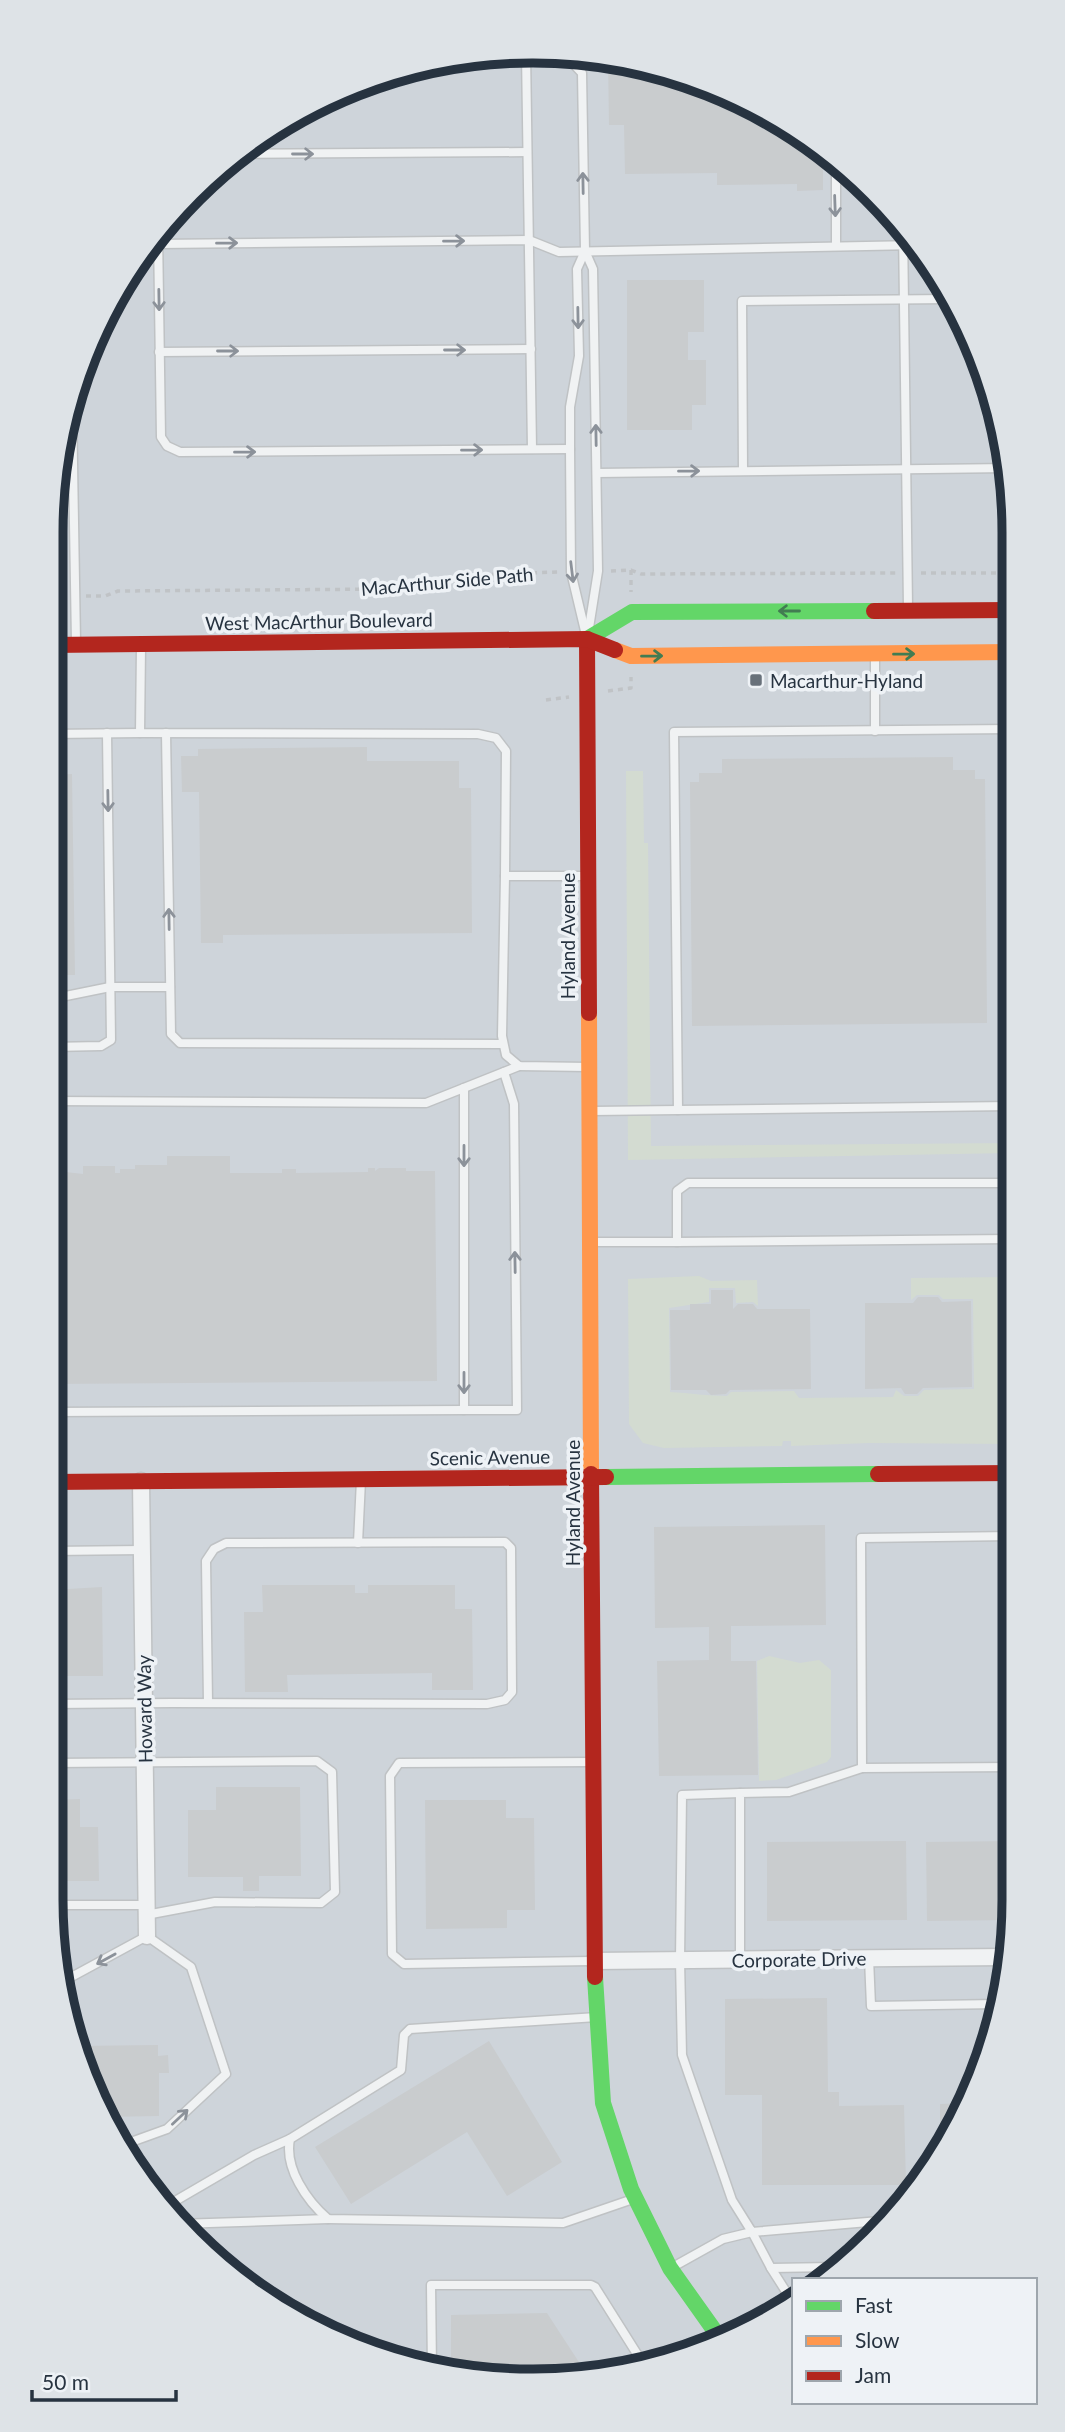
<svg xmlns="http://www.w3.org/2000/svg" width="1065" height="2432" font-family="Lato,sans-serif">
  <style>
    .built { fill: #ced4da }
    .green { fill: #d3dbd1 }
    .building { fill: #c9ccce }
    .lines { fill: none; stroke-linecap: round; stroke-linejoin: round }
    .lane-casing { stroke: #bfc2c4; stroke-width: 11 }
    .street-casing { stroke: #bfc2c4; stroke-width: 19 }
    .path { stroke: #c0c3c6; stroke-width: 3.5; stroke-dasharray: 5 5; stroke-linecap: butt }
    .lane { stroke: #f0f2f3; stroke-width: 8 }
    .street { stroke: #f0f2f3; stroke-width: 16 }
    .fast { stroke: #63d668; stroke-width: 16 }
    .slow { stroke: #ff974d; stroke-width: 16 }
    .jam { stroke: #b3261e; stroke-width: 16 }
    .oneway { stroke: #8c929a }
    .oneway2 { stroke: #427c52 }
    .poi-dot { fill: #68717a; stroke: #eef2f6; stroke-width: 2.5 }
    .labels { text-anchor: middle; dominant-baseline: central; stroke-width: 7; stroke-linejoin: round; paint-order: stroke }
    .street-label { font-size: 19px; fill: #273340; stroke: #eef2f6 }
    .poi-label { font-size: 19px; fill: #273340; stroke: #eef2f6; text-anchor: start }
    .rim { fill: none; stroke: #273340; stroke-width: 9 }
  </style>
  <rect width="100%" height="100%" fill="#e1e4e6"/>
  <polygon class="built" points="501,52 596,55 688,76 800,132 914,239 977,348 1010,469 1014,1900 989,2055 950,2140 895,2217 818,2280 794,2280 794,2300 773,2317 626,2372 532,2381 439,2372 292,2317 170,2217 115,2140 76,2055 51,1900 51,532 76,377 115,291 171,215 240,150 320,100 408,67"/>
  <g class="green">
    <polygon points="626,771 643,771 644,843 648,843 651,1146 1012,1143 1012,1153 628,1160"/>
    <path d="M699 1276 711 1281 757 1280 758 1306 753 1302 736 1303 735 1288H709V1302L669 1308 670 1392C690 1393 708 1396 727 1396L731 1392 794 1391 799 1398 893 1397 896 1390 904 1396H918L924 1390 974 1389 973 1299H943L939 1295H917L911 1300V1278L1012 1277 1013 1444 869 1443 791 1446V1441H783L782 1446 664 1448 643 1443 629 1424 628 1279Z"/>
    <polygon points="769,1656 800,1663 819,1660 831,1670 831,1757 827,1762 776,1780 759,1781 757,1661"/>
  </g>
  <g class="building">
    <polygon points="608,58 688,76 736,100 736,112 759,111 800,132 823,153 823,190 797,191 797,184 717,185 717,173 625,174 624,125 609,125"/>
    <polygon points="627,280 704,280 704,332 688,332 688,360 706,360 706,405 692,405 692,430 627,430"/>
    <polygon points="367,747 367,761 459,761 459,788 471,788 472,933 223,935 223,943 201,943 199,792 182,792 181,756 198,756 198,749"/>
    <polygon points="953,757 953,770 975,770 975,779 985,779 987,1023 692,1026 690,782 699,782 699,773 722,773 722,759"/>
    <polygon points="72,774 75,975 51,975 51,775"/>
    <polygon points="167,1156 230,1156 230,1173 282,1173 282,1169 296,1169 296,1173 368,1172 368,1168 375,1168 375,1171 379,1168 406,1168 406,1171 435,1171 437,1381 51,1384 51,1175 57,1175 57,1171 83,1174 83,1166 115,1166 115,1173 120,1173 120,1169 135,1169 135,1165 167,1165"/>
    <polygon points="711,1290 733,1290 733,1309 738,1304 753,1304 757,1309 810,1309 811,1389 730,1390 726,1394 711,1395 706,1390 671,1390 670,1310 690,1310 690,1304 711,1304"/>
    <polygon points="918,1297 938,1297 942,1302 971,1301 972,1387 923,1388 917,1394 905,1394 901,1388 865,1389 865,1303 913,1303"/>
    <polygon points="825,1525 826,1625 731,1626 731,1661 756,1661 758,1775 659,1776 657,1661 709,1660 709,1627 655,1628 654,1527"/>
    <polygon points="262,1585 355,1585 355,1593 368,1593 368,1585 455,1585 455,1609 472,1609 473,1690 432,1690 432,1673 287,1675 288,1692 245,1692 244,1612 263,1612"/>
    <polygon points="102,1587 103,1676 51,1676 51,1590"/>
    <polygon points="216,1787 300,1787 301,1876 259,1876 259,1891 243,1891 243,1877 188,1877 188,1810 216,1810"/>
    <polygon points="80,1799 80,1827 98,1827 99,1881 51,1881 51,1800"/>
    <polygon points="425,1800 506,1800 506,1818 534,1818 535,1910 507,1910 507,1928 426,1929"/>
    <polygon points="906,1841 907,1920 767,1921 767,1842"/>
    <polygon points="1014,1841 1014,1900 1011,1920 927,1921 926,1842"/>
    <polygon points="827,1998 828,2092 839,2092 839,2106 904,2105 906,2185 762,2185 762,2095 725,2095 725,1999"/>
    <polygon points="489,2041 562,2162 507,2196 467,2132 351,2204 315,2147"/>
    <polygon points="158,2045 158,2056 168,2055 169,2073 159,2073 159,2116 105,2117 75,2046"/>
    <polygon points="967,2103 950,2140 940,2154 940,2104"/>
    <polygon points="547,2313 588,2376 532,2381 451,2373 451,2315"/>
  </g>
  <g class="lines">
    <g class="lane-casing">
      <g id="lane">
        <polyline points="526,53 532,449"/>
        <polyline points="564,54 582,73 585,251 577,269 579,356 570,407 570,449 571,572 586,635"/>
        <polyline points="235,154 527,152"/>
        <polyline points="836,165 836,246"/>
        <polyline points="903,228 908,607"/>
        <polyline points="158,232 161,437 167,446 180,452 570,449"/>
        <polyline points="158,244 529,240 559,252 918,245"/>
        <polyline points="585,251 593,269 598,571 588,634"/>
        <polyline points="159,352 531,349"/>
        <polyline points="72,403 76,642"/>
        <polyline points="743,470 742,301 949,299"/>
        <polyline points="597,473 1010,468"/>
        <polyline points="141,647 140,733 478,734 496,738 506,751 505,876 587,876"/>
        <polyline points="875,656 875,731"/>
        <polyline points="166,733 171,1034 180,1043 503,1044"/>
        <polyline points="51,734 140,733"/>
        <polyline points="505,876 502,1036 506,1055 519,1066 588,1067"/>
        <polyline points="51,999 110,987 170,987"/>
        <polyline points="51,1047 101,1046 111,1040 107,733"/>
        <polyline points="464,1088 464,1410 517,1410 514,1104 504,1072"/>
        <polyline points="51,1101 426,1103 519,1066"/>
        <polyline points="678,1110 674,732 1011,729"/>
        <polyline points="592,1111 1012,1106"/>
        <polyline points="1012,1187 1010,1183 688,1183 677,1191 677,1242 1012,1239"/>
        <polyline points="594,1242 677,1242"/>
        <polyline points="51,1412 464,1410"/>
        <polyline points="358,1543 361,1480"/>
        <polyline points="51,1551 142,1550"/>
        <polyline points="51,1704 172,1703 487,1704 505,1700 512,1692 511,1548 505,1542 226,1543 214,1549 206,1561 208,1703"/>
        <polyline points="51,1763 317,1761 332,1772 335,1892 321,1903 215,1902 146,1915"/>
        <polyline points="862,1768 1014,1767"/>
        <polyline points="740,1793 682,1795 680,1960 682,2055 732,2200 752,2232 891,2220"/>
        <polyline points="52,1905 146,1905"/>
        <polyline points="869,1958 871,2006 997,2004"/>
        <polyline points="740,1960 740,1793 789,1792 862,1768 861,1538 1013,1536"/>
        <polyline points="591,1961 404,1964 392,1954 390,1776 399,1763 592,1762"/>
        <polyline points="64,1981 147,1936 191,1967 226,2074 167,2129 120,2146"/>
        <path d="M597 2017 410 2029 404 2035 401 2070 290 2139C284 2168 307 2201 328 2219L563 2223 633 2199"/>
        <polyline points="168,2214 170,2204 254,2155 290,2139"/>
        <polyline points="178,2224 328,2219"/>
        <polyline points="671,2268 723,2239 752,2232 771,2268 834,2267"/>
        <polyline points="771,2268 792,2301"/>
        <polyline points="432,2369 431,2285 591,2285 595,2287 644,2365"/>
      </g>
    </g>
    <g class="street-casing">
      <g id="street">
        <polyline points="141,1481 147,1936"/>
        <polyline points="594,1961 1005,1957"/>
      </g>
    </g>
    <g class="path">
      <polyline points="631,570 631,592"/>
      <polyline points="611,571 631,570 641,574 896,573"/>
      <polyline points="921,573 1010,573"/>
      <polyline points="51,596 64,596"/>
      <polyline points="86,596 105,596 118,591 397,589 424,582 459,582 470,575 558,572"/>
      <polyline points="608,691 631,688 631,677"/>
      <polyline points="546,700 569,697"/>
    </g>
    <use href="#lane" class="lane"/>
    <use href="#street" class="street"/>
    <g class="fast">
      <polyline points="587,639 632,612 874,611"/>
      <polyline points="606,1477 878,1474"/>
      <polyline points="595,1977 603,2103 631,2189 670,2268 719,2337"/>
    </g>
    <g class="slow">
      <polyline points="615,650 631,656 1011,652"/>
      <polyline points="589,1013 591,1474"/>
    </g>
    <g class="jam">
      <polyline points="874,611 1010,610"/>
      <polyline points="587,639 589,1013"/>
      <polyline points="51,645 587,639 615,650"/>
      <polyline points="591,1474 595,1977"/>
      <polyline points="878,1474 1013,1473"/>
      <polyline points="51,1482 606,1477"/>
    </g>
  </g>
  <defs><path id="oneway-shaft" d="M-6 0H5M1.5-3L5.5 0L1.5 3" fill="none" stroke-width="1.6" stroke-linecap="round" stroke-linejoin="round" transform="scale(1.75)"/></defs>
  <g class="oneway">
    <use href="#oneway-shaft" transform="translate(303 154)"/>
    <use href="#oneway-shaft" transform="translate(583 183) rotate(-91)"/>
    <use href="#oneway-shaft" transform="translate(835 206) rotate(88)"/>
    <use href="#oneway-shaft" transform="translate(454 241) rotate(-1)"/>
    <use href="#oneway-shaft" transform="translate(227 243) rotate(-1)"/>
    <use href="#oneway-shaft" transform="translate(159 300) rotate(89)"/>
    <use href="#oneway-shaft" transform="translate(578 318) rotate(89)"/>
    <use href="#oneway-shaft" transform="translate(455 350)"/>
    <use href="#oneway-shaft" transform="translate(228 351)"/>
    <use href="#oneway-shaft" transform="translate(596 435) rotate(-91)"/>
    <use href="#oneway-shaft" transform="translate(472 450) rotate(-1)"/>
    <use href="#oneway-shaft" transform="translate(245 452) rotate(-1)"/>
    <use href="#oneway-shaft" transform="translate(689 471) rotate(-1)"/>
    <use href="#oneway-shaft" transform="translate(572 572) rotate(83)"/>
    <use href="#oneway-shaft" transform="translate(108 801) rotate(89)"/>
    <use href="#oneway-shaft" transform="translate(169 919) rotate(-91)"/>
    <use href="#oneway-shaft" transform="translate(464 1156) rotate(90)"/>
    <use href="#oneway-shaft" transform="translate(515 1262) rotate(-91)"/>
    <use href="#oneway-shaft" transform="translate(464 1383) rotate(90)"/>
    <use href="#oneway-shaft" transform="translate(106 1959) rotate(151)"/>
    <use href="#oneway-shaft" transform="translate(180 2117) rotate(-43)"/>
  </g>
  <g class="oneway2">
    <use href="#oneway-shaft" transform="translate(789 611) rotate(180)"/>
    <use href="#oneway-shaft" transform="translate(904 654) rotate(-1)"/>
    <use href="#oneway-shaft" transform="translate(652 656) rotate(-1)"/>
  </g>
  <rect class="poi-dot" x="749" y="673" width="14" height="14" rx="3.5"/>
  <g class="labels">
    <g class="street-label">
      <text transform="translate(447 581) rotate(-5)">MacArthur Side Path</text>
      <text transform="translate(319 621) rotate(-1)">West MacArthur Boulevard</text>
      <text transform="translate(567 936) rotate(-90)">Hyland Avenue</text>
      <text transform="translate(490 1457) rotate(-1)">Scenic Avenue</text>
      <text transform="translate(572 1503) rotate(-90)">Hyland Avenue</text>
      <text transform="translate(144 1709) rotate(-91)">Howard Way</text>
      <text transform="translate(799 1959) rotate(-1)">Corporate Drive</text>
    </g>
    <g class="poi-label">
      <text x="770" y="680">Macarthur-Hyland</text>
    </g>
  </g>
  <path d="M0 0H1065V2432H0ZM532 63H533A469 469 0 0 1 1002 532V1900A469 469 0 0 1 533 2369H532A469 469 0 0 1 63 1900V532A469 469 0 0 1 532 63Z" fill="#dee3e7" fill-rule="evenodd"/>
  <path class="rim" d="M532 63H533A469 469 0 0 1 1002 532V1900A469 469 0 0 1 533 2369H532A469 469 0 0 1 63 1900V532A469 469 0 0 1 532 63Z"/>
  <rect x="792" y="2278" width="245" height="126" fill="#eef2f6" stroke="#9ea6ad" stroke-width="2"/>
  <rect x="806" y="2301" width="35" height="10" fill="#63d668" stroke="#9ea6ad" stroke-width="2"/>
  <text x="855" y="2313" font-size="21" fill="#273340">Fast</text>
  <rect x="806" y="2336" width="35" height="10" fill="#ff974d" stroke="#9ea6ad" stroke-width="2"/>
  <text x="855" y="2348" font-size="21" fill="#273340">Slow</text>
  <rect x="806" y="2371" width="35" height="10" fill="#b3261e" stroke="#9ea6ad" stroke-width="2"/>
  <text x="855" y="2383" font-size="21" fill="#273340">Jam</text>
  <path d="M32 2390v10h144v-10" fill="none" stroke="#273340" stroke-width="3.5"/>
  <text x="42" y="2390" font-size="21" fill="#273340" stroke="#eef2f6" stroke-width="5" paint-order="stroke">50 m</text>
</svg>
